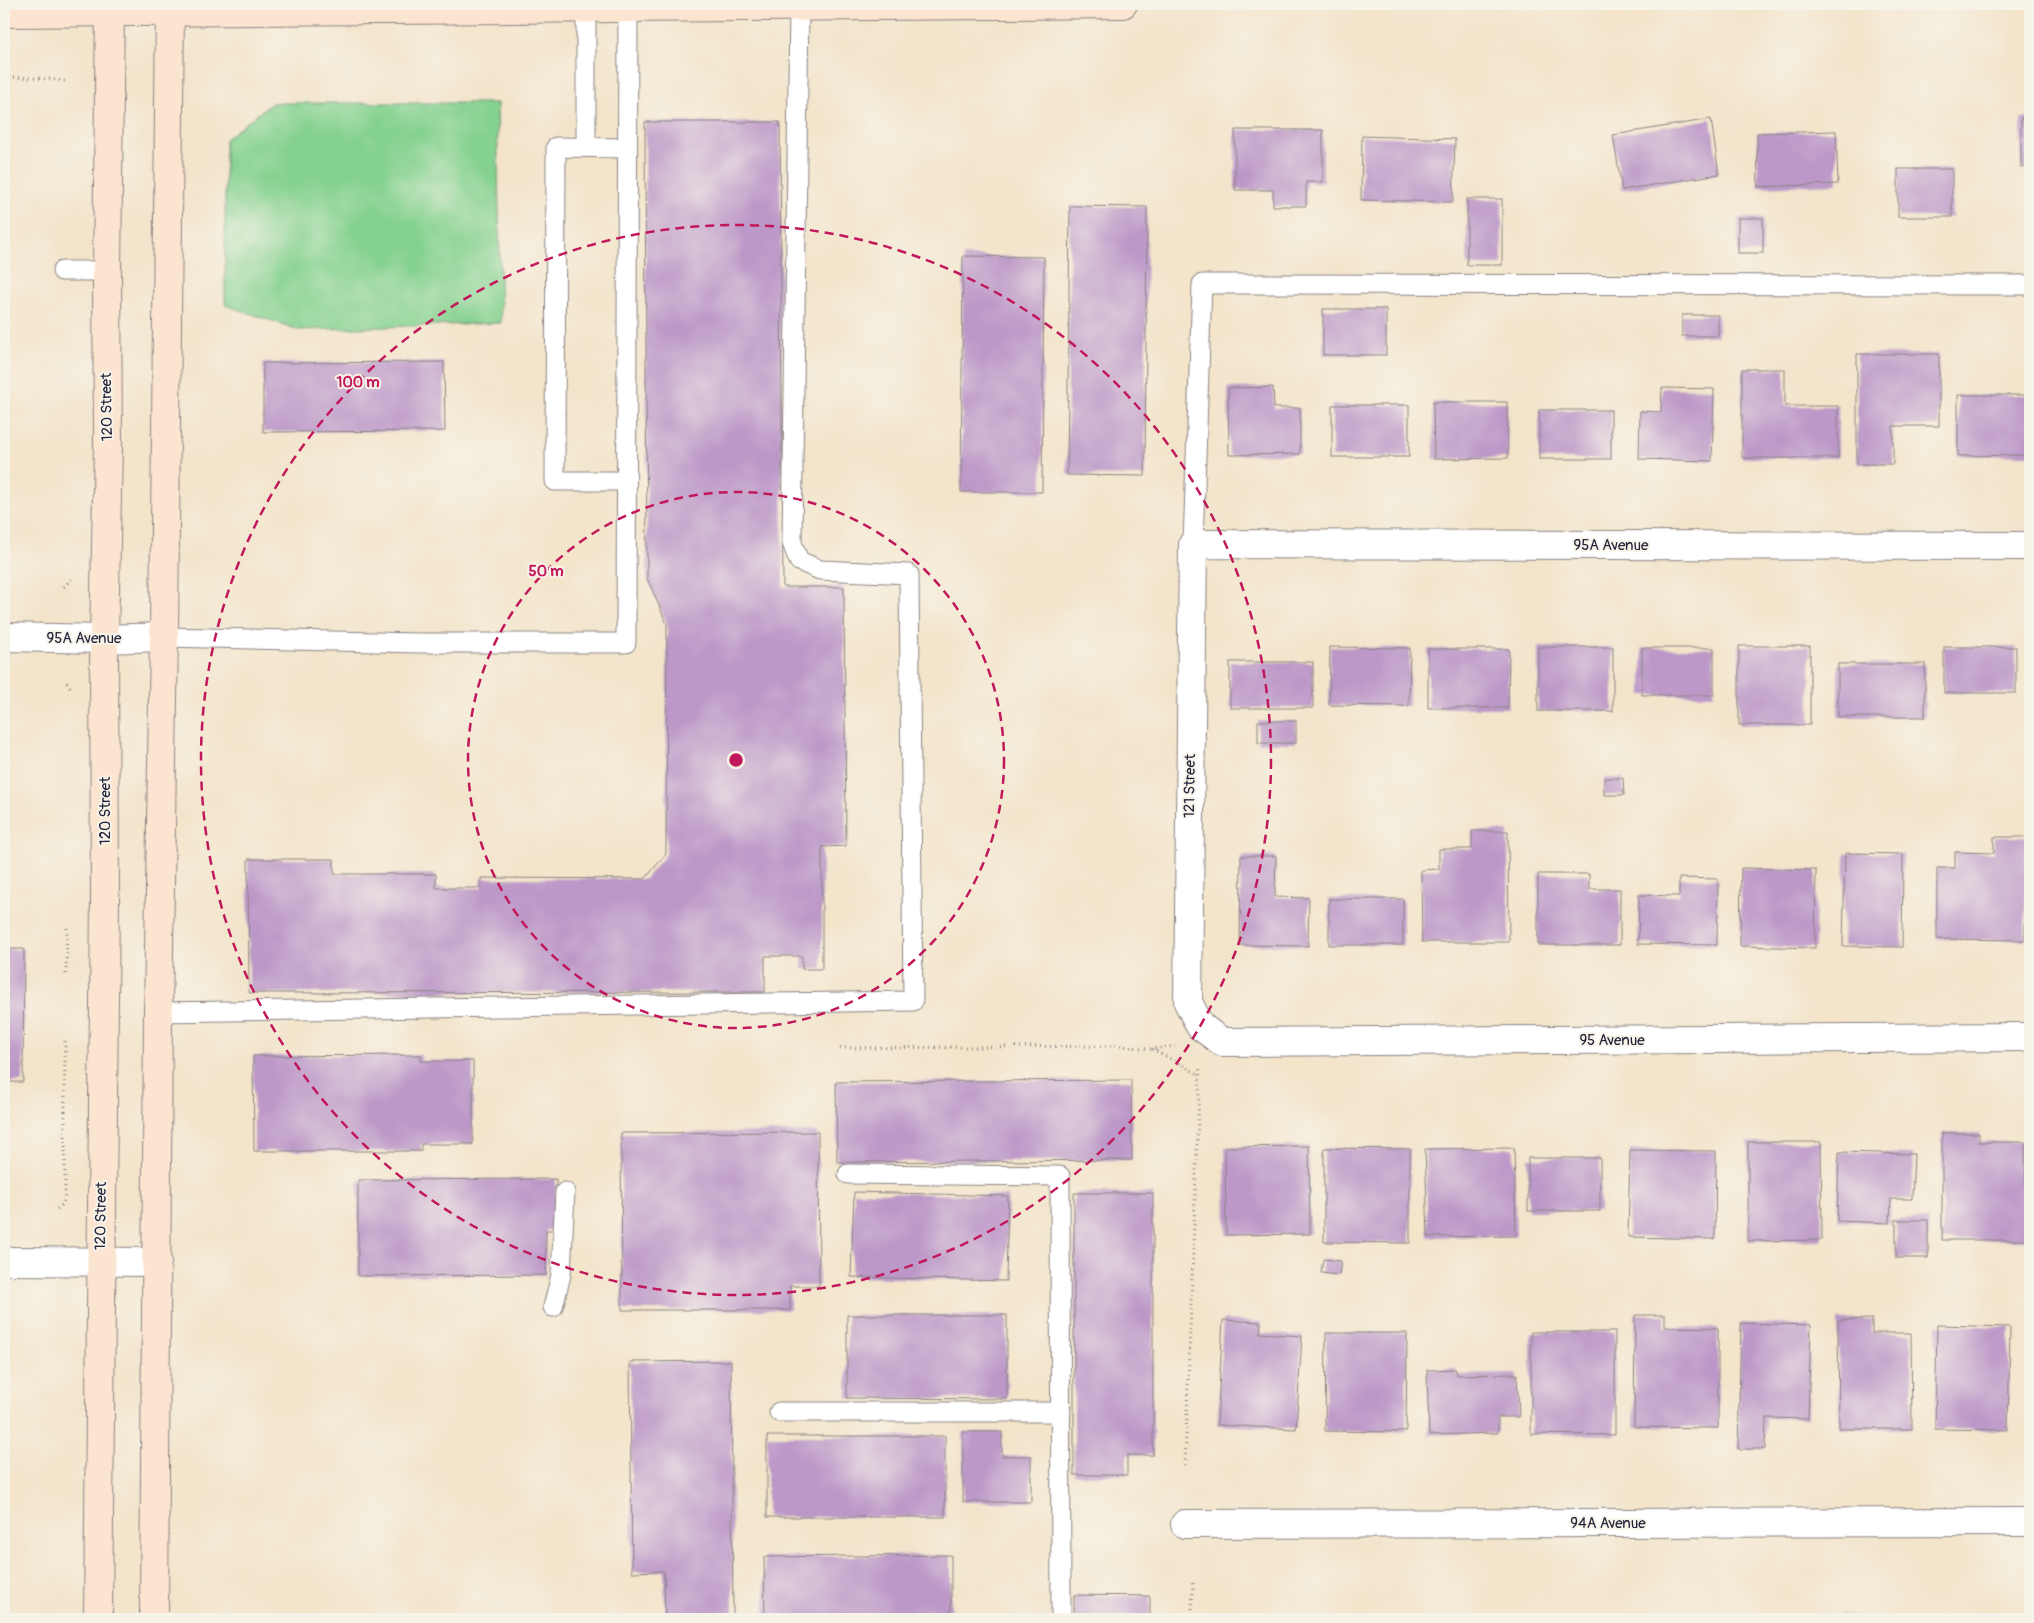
<svg xmlns="http://www.w3.org/2000/svg" width="2034" height="1623" font-family="Pangolin,sans-serif">
  <style>
    .green { fill: #85d290; stroke: #547a66 }
    .building { fill: #bc98c8 }
    .lines { fill: none; stroke-linecap: round; stroke-linejoin: round }
    .lane-casing { stroke: #8a8382; stroke-width: 21 }
    .street-casing { stroke: #8a8382; stroke-width: 30 }
    .secondary-casing { stroke: #8a8382; stroke-width: 30 }
    .path { stroke: #8a8382; stroke-width: 3; stroke-dasharray: 1 4; stroke-linecap: butt }
    .lane { stroke: #fff; stroke-width: 19 }
    .street { stroke: #fff; stroke-width: 28 }
    .secondary { stroke: #fce5d0; stroke-width: 28 }
    .ring { fill: none; stroke: #c2185b; stroke-width: 2.5; stroke-dasharray: 9 6 }
    .labels { text-anchor: middle; dominant-baseline: central; stroke-width: 4; stroke-linejoin: round; paint-order: stroke }
    .street-label { font-size: 15px; fill: #22223b; stroke: #f7f3e8 }
    .centre { fill: #c2185b; stroke: #f7f3e8; stroke-width: 2.5 }
    .ring-label { font-size: 15px; text-anchor: middle; font-weight: bold; fill: #c2185b; stroke: #f7f3e8; stroke-width: 4; stroke-linejoin: round; paint-order: stroke }
  </style>
  <rect width="100%" height="100%" fill="#f7f3e8"/>
  <filter id="ink" filterUnits="userSpaceOnUse"><feTurbulence type="fractalNoise" baseFrequency=".02" numOctaves="2"/><feDisplacementMap in="SourceGraphic" scale="10" xChannelSelector="R" yChannelSelector="G"/><feConvolveMatrix kernelMatrix="1 2 1 2 8 2 1 2 1" color-interpolation-filters="sRGB"/></filter>
  <filter id="wash" filterUnits="userSpaceOnUse"><feTurbulence type="fractalNoise" baseFrequency=".0096" numOctaves="4" result="noise"/><feDisplacementMap in="SourceGraphic" scale="20" xChannelSelector="R" yChannelSelector="G"/><feGaussianBlur stdDeviation="1.12" result="paint"/><feColorMatrix in="noise" values="0 0 0 0 0 0 0 0 0 0 0 0 0 0 0 0 0 1.4 0 .05"/><feComposite in="paint" operator="in"/></filter>
  <g filter="url(#wash)">
    <rect width="100%" height="100%" fill="#f3e4ca"/>
    <polygon class="green" points="272,103 497,103 501,323 299,330 225,305 225,139"/>
    <g id="blocks">
      <g class="building">
        <rect x="2021" y="118" width="9" height="49"/>
        <polygon points="1711,119 1719,174 1622,190 1613,135"/>
        <polygon points="645,122 780,122 783,587 844,587 846,846 822,847 822,969 802,969 802,956 765,956 765,992 249,993 248,859 334,859 334,874 436,874 436,888 481,888 481,878 645,879 666,854 667,624 647,578"/>
        <polygon points="1235,130 1323,130 1323,182 1306,182 1306,206 1273,206 1273,190 1235,190"/>
        <polygon points="1836,131 1838,184 1758,187 1757,133"/>
        <polygon points="1362,136 1455,139 1453,202 1361,200"/>
        <rect x="1898" y="169" width="54" height="48"/>
        <rect x="1467" y="199" width="35" height="66"/>
        <polygon points="1070,206 1147,207 1145,476 1067,475"/>
        <rect x="1738" y="218" width="25" height="35"/>
        <polygon points="963,256 1044,257 1042,492 961,492"/>
        <rect x="1323" y="309" width="63" height="46"/>
        <rect x="1682" y="315" width="36" height="21"/>
        <polygon points="1857,354 1939,354 1939,426 1893,426 1893,464 1857,464"/>
        <polygon points="444,362 445,431 263,432 263,363"/>
        <polygon points="1742,369 1785,369 1785,406 1838,406 1838,458 1742,458"/>
        <polygon points="1273,387 1274,408 1300,408 1300,454 1229,455 1228,388"/>
        <polygon points="1662,388 1714,389 1712,461 1639,459 1640,411 1661,412"/>
        <polygon points="1958,395 2030,395 2030,455 1958,456"/>
        <polygon points="1433,402 1507,402 1508,458 1434,459"/>
        <rect x="1332" y="405" width="77" height="52"/>
        <rect x="1539" y="410" width="72" height="49"/>
        <rect x="1739" y="646" width="71" height="79"/>
        <polygon points="1330,647 1410,648 1409,706 1329,705"/>
        <rect x="1538" y="647" width="75" height="64"/>
        <rect x="1944" y="647" width="72" height="46"/>
        <rect x="1642" y="648" width="72" height="47"/>
        <polygon points="1428,649 1509,649 1508,708 1428,708"/>
        <rect x="1230" y="662" width="83" height="46"/>
        <rect x="1838" y="664" width="87" height="53"/>
        <rect x="1258" y="721" width="38" height="22"/>
        <polygon points="1604,778 1623,778 1624,795 1604,795"/>
        <polygon points="1472,831 1508,831 1509,942 1422,942 1421,870 1439,869 1439,849 1472,849"/>
        <polygon points="1994,837 2026,837 2025,940 1937,939 1937,868 1955,868 1955,852 1994,853"/>
        <polygon points="1845,853 1903,854 1902,947 1843,946"/>
        <polygon points="1241,856 1276,856 1275,897 1309,898 1308,946 1240,945"/>
        <polygon points="1741,868 1816,870 1815,948 1740,946"/>
        <polygon points="1538,874 1589,874 1589,889 1620,889 1620,945 1538,945"/>
        <polygon points="1679,878 1718,879 1717,945 1638,944 1639,895 1679,896"/>
        <rect x="1329" y="899" width="74" height="46"/>
        <polygon points="4,949 24,949 23,1082 4,1082"/>
        <polygon points="421,1055 421,1061 473,1061 473,1144 421,1144 421,1151 254,1151 253,1056"/>
        <polygon points="1131,1080 1132,1160 837,1162 836,1082"/>
        <polygon points="818,1132 819,1286 790,1286 790,1310 622,1310 621,1133"/>
        <polygon points="1942,1133 1979,1133 1979,1142 2025,1142 2026,1240 1942,1240"/>
        <polygon points="1748,1142 1821,1142 1822,1240 1748,1241"/>
        <polygon points="1309,1146 1310,1234 1226,1235 1225,1147"/>
        <polygon points="1324,1148 1410,1149 1410,1243 1324,1242"/>
        <polygon points="1514,1148 1516,1236 1428,1237 1425,1149"/>
        <polygon points="1630,1150 1716,1151 1715,1239 1628,1237"/>
        <polygon points="1839,1152 1914,1154 1912,1199 1891,1199 1890,1223 1837,1221"/>
        <rect x="1528" y="1158" width="72" height="53"/>
        <polygon points="556,1179 556,1230 546,1230 546,1275 358,1276 358,1180"/>
        <polygon points="854,1192 1008,1196 1006,1281 851,1277"/>
        <polygon points="1074,1193 1153,1193 1153,1455 1127,1455 1127,1475 1074,1475"/>
        <rect x="1896" y="1220" width="32" height="38"/>
        <polygon points="1323,1259 1341,1261 1339,1275 1321,1273"/>
        <polygon points="847,1315 1007,1315 1007,1399 847,1398"/>
        <polygon points="1635,1315 1665,1315 1665,1327 1718,1328 1718,1428 1634,1427"/>
        <polygon points="1872,1319 1872,1333 1911,1333 1912,1429 1839,1429 1838,1320"/>
        <polygon points="1223,1320 1261,1322 1260,1333 1302,1336 1296,1429 1217,1425"/>
        <polygon points="1741,1323 1811,1325 1808,1419 1766,1418 1765,1449 1738,1449"/>
        <polygon points="1937,1325 2010,1327 2008,1430 1935,1429"/>
        <polygon points="1531,1332 1615,1332 1615,1435 1531,1434"/>
        <polygon points="1326,1333 1407,1333 1406,1432 1325,1431"/>
        <polygon points="731,1361 733,1619 665,1619 664,1571 632,1572 630,1362"/>
        <polygon points="1456,1369 1456,1375 1517,1374 1519,1417 1498,1417 1498,1433 1429,1435 1427,1370"/>
        <polygon points="963,1432 1002,1432 1002,1456 1031,1456 1031,1502 963,1502"/>
        <rect x="767" y="1436" width="178" height="81"/>
        <polygon points="951,1555 951,1619 765,1619 764,1557"/>
        <polygon points="1074,1595 1150,1596 1150,1619 1074,1619"/>
        <polygon points="1840,1614 1881,1618 1881,1619 1839,1619"/>
      </g>
    </g>
  </g>
  <g filter="url(#ink)">
    <use href="#blocks" fill-opacity="0" stroke="#8a8382" stroke-width="1"/>
    <g class="lines">
      <g class="lane-casing">
        <g id="lane">
          <polyline points="586,8 586,147"/>
          <polyline points="62,271 107,271"/>
          <polyline points="626,481 555,481 556,147 627,148"/>
          <polyline points="1193,544 1202,284 2030,285"/>
          <polyline points="164,637 418,643 626,643 628,8"/>
          <polyline points="158,1012 913,1001 909,574 820,570 799,561 792,543 799,6"/>
          <polyline points="848,1174 1060,1176 1061,1619"/>
          <polyline points="553,1307 561,1275 565,1192"/>
          <polyline points="779,1412 1061,1412"/>
        </g>
      </g>
      <g class="street-casing">
        <g id="street">
          <polyline points="2030,546 1193,544 1188,1002 1200,1026 1222,1042 2030,1037"/>
          <polyline points="4,637 104,639 164,637"/>
          <polyline points="4,1261 157,1262"/>
          <polyline points="1185,1524 2030,1522"/>
        </g>
      </g>
      <g class="secondary-casing">
        <g id="secondary">
          <polyline points="4,13 1123,4"/>
          <polyline points="98,1619 105,898 104,639 108,445 107,271 110,4"/>
          <polyline points="154,1619 158,1012 164,637 170,4"/>
        </g>
      </g>
      <g class="path">
        <polyline points="4,77 38,78 65,81"/>
        <polyline points="64,587 72,578"/>
        <polyline points="67,682 71,689"/>
        <polyline points="66,974 67,927"/>
        <polyline points="840,1048 1120,1046 1151,1049 1175,1046"/>
        <polyline points="1152,1049 1200,1075"/>
        <polyline points="57,1209 63,1204 65,1195 65,1039"/>
        <polyline points="1185,1465 1200,1066"/>
        <polyline points="1192,1619 1193,1580"/>
      </g>
      <use href="#lane" class="lane"/>
      <use href="#street" class="street"/>
      <use href="#secondary" class="secondary"/>
    </g>
  </g>
  <g class="ring">
    <circle cx="736" cy="760" r="268"/>
    <circle cx="736" cy="760" r="535"/>
  </g>
  <g class="labels">
    <g class="street-label">
      <text transform="translate(107 407) rotate(-91)">120 Street</text>
      <text x="1611" y="545">95A Avenue</text>
      <text x="84" y="638">95A Avenue</text>
      <text transform="translate(1190 786) rotate(-89)">121 Street</text>
      <text transform="translate(105 811) rotate(-90)">120 Street</text>
      <text x="1612" y="1040">95 Avenue</text>
      <text transform="translate(101 1216) rotate(-89)">120 Street</text>
      <text x="1608" y="1523">94A Avenue</text>
    </g>
  </g>
  <circle cx="736" cy="760" r="8" class="centre"/>
  <g class="ring-label">
    <text x="358" y="387">100 m</text>
    <text x="546" y="576">50 m</text>
  </g>
  <rect width="2034" height="1623" fill="none" stroke="#f7f3e8" stroke-width="20"/>
</svg>
